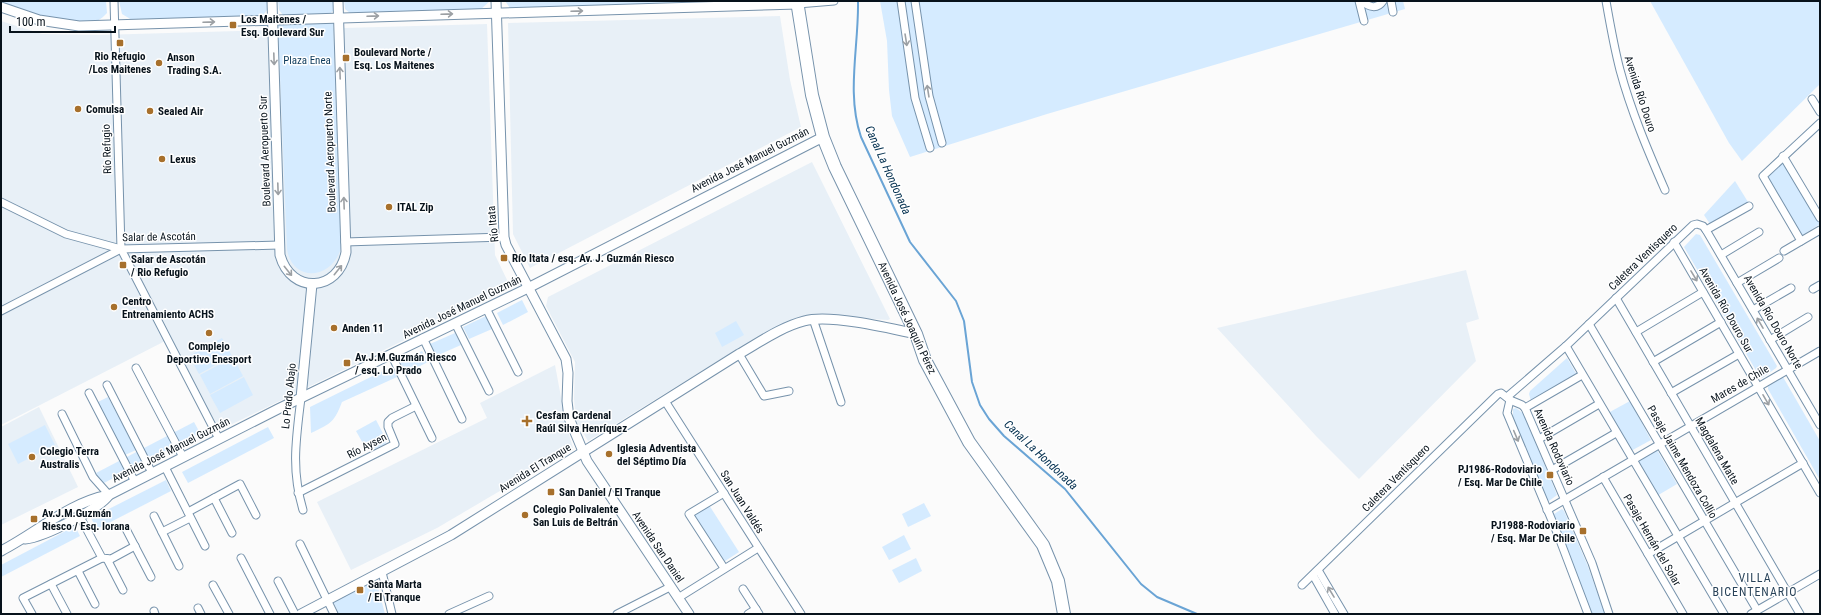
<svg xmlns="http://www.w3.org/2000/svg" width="1821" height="615" font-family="'Roboto Condensed',sans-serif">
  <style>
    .built { fill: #e8f0f7 }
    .green { fill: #d5ebff }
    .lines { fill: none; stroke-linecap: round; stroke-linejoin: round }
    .stream { stroke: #6aa4d5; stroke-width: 2 }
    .minor-casing { stroke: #7793ac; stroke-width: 9 }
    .tertiary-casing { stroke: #7793ac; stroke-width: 11 }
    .primary-casing { stroke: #7793ac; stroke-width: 14 }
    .minor { stroke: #fff; stroke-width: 7 }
    .tertiary { stroke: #fff; stroke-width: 9 }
    .primary { stroke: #fff; stroke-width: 12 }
    .oneway { stroke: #9ca0a4 }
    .poi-dot { fill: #a7702c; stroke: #fff; stroke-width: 1.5 }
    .labels { text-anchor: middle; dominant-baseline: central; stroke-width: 3; stroke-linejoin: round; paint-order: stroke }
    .poi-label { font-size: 11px; font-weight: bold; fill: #07121b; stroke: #fff; text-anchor: start }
    .park-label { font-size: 11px; fill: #0e3b5c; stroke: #fff }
    .street-label { font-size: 11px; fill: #07121b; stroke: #fff }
    .water-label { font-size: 12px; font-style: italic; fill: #002e4e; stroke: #fff }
    .neighbourhood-label { font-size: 12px; letter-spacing: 1px; fill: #294359; stroke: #fff }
  </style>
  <rect width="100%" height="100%" fill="#fbfbfb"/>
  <g class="built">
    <polygon points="780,16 790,80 801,127 530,268 513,234 508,23"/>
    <polygon points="1,21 42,34 99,35 487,24 495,255 511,288 218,431 169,339 1,425"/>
    <polygon points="812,162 890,319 888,320 806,315 776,327 721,359 588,441 576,421 574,399 575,362 546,306 548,297"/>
    <polygon points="1466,270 1479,319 1466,323 1476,361 1359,479 1316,436 1217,328"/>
    <polygon points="555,365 566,424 573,448 437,528 351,570 317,502 487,418 480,403"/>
    <polygon points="39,407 78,487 1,525 1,427"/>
  </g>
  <g class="green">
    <path d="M1 1H106L107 13C104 16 101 19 97 21 82 27 13 11 1 1Z"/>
    <polygon points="119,1 267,1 267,10 263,16 132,20 122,14"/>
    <polygon points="278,1 333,1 333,11 330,14 283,15 279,10"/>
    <polygon points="344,1 490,1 480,10 350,13 345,9"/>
    <polygon points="505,1 759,1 515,9 510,8"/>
    <polygon points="880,1 1403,1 1405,9 1047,114 910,157 892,116 889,90 887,41"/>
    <polygon points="1650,1 1820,1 1820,84 1742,161 1729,143"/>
    <path d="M333 23 341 248C332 280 292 283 287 249L278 24Z"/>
    <polygon points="1783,160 1820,224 1801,236 1767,177"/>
    <polygon points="1735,181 1748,202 1710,224 1704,215"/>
    <polygon points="1696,234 1700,235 1777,366 1776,368 1762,378 1758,374 1684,247"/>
    <polygon points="522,300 528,312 503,325 497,313"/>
    <polygon points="486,316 492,329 469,339 463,327"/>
    <polygon points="736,321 744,335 722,347 715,333"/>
    <polygon points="455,333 461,345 436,356 430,344"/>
    <polygon points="222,338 232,356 199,374 189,356"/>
    <polygon points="422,351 428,362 406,373 400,362"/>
    <polygon points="233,357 243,376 210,394 200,375"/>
    <polygon points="1567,358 1577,375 1531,401 1529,394 1530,391"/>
    <path d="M393 366 397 377 342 402C334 423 330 424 311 433L310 407Z"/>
    <polygon points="244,377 253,395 220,413 210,395"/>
    <polygon points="1783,377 1820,441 1820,480 1768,389 1768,386"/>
    <polygon points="108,397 136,450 125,455 98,402"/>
    <polygon points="1630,401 1651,440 1629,452 1608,413"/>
    <polygon points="1516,408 1524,414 1557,495 1549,501 1545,497 1513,419 1513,409"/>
    <polygon points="376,420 387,441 385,444 375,449 372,443 365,447 356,431"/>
    <polygon points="194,422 200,433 102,484 96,473"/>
    <polygon points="45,425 55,445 18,464 8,444"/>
    <polygon points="268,427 274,438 188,483 182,472"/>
    <polygon points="1657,450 1677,484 1655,497 1635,462"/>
    <polygon points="166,480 171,491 97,529 91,518"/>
    <polygon points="924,503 931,516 908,527 902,514"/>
    <polygon points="709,505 739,552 722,563 692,515"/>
    <polygon points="1562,509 1564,511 1587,564 1605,614 1591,614 1555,518 1554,514"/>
    <polygon points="75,526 80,536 1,577 1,565"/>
    <polygon points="904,535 911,549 889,560 882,547"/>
    <polygon points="916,558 922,571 899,583 892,570"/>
    <polygon points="376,580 385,614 339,614 333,601"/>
  </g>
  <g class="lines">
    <path class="stream" d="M858 1C859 46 846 93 861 137L910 242 956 301 964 321 972 382 980 405 989 419 1004 436 1065 489 1141 584 1157 597 1197 614"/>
    <g class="minor-casing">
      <g id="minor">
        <polyline points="114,1 121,249 219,439"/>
        <polyline points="901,1 915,98 930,148"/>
        <polyline points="915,1 929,96 942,143"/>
        <polyline points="1359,1 1364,21"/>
        <path d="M1361 1C1369 7 1377 10 1383 1"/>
        <polyline points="1391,1 1393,12"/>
        <path d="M1606 1C1610 24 1614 47 1620 70 1631 111 1648 151 1665 190"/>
        <polyline points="798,4 834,1"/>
        <polyline points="1812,99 1820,112"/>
        <polyline points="1783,156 1820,218"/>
        <polyline points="1,202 66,234 121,249 279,245"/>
        <polyline points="1706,230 1749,206"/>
        <polyline points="1801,241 1763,176 1820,123"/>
        <polyline points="345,242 504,237"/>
        <polyline points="1674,242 1820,493"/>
        <polyline points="1784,251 1820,230"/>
        <polyline points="1721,255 1759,232"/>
        <polyline points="1737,283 1779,258"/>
        <polyline points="1813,289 1820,285"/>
        <polyline points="1616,298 1800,614"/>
        <polyline points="486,308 518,372"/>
        <polyline points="1753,310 1791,288"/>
        <polyline points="1,311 121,249"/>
        <polyline points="813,319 841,402"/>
        <polyline points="455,323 489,391"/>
        <polyline points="1589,324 1757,610"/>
        <polyline points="1636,332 1703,292"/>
        <polyline points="423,338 462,419"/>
        <polyline points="1770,340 1808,317"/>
        <polyline points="1566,346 1724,614"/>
        <polyline points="391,354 432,438"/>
        <polyline points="739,354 764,396 789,391"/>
        <polyline points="1653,362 1721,322"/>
        <polyline points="136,368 183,457"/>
        <polyline points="107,385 152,473"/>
        <polyline points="89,393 135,482"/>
        <polyline points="1671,393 1739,354"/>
        <polyline points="1507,397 1566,346 1693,225 1697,224 1703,226 1706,230 1820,425"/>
        <path d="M301 398C296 439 291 470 303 510"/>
        <polyline points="1510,400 1507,413 1558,535 1588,614"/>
        <polyline points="665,401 801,614"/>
        <polyline points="1525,408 1582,375"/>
        <polyline points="62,414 93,477 109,495"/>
        <polyline points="1539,439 1599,404"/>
        <polyline points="165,467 205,546"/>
        <polyline points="1552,470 1616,433"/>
        <polyline points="1603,477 1683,614"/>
        <polyline points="298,493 395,444 388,427 388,422 392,418 416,406"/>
        <polyline points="724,493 689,514 724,568"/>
        <polyline points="214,498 232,533"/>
        <polyline points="1547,510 1820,351"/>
        <polyline points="188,512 240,484 256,515"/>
        <polyline points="78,513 102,558 111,559 135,546"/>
        <polyline points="154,516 179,566"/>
        <polyline points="126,529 151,577"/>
        <polyline points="162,532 190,518"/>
        <polyline points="300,544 334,614"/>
        <polyline points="1648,554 1803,463"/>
        <polyline points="241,558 270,614"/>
        <polyline points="107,559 123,590"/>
        <polyline points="1318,570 1344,614"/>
        <polyline points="78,571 95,604"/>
        <polyline points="382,572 392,614"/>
        <polyline points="1313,575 1335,614"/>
        <polyline points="278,581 295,614"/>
        <polyline points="51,584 67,614"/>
        <polyline points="213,585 229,614"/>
        <polyline points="1302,585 1498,394 1501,393 1510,400 1522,405 1525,408 1592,563 1609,614"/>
        <polyline points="743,589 759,614"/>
        <polyline points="678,598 758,548"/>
        <polyline points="198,608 201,614"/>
        <polyline points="154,611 155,614"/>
        <polyline points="32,614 23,598 102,558"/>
        <polyline points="449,614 489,596"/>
        <polyline points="617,614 670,587"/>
        <polyline points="748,614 756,609"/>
        <polyline points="1751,614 1820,574"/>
      </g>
    </g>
    <g class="tertiary-casing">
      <g id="tertiary">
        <path d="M272 1 280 255C291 295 339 292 346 252L338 1"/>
        <polyline points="496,1 504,237 506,245 566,359 568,373 567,401 569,418 587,461 689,614"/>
        <polyline points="1,7 39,20 79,26 798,4"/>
        <polyline points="301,398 312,284"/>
        <path d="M25 539C44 537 98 510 109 495"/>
        <path d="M1 551C36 533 70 502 109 495L278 409 528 288 823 137"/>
        <path d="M301 614 451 535 739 354C760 342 781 327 804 321 830 314 889 328 916 334"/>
      </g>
    </g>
    <g class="primary-casing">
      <polyline id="primary" points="797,1 812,95 823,137 835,167 916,334 925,360 969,442 1043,545 1058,581 1064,614"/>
    </g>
    <use href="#minor" class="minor"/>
    <use href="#tertiary" class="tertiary"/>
    <use href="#primary" class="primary"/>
  </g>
  <defs><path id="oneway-shaft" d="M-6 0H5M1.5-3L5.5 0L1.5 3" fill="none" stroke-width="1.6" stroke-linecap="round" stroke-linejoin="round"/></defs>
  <g class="oneway">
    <use href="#oneway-shaft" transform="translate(577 11) rotate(-2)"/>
    <use href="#oneway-shaft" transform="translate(447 14) rotate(-2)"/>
    <use href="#oneway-shaft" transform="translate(373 16) rotate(-2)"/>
    <use href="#oneway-shaft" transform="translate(209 22) rotate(-2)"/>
    <use href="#oneway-shaft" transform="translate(906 40) rotate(81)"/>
    <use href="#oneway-shaft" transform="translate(274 59) rotate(88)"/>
    <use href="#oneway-shaft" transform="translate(340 73) rotate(-92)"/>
    <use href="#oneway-shaft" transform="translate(928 91) rotate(-99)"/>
    <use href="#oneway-shaft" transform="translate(278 189) rotate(88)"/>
    <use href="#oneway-shaft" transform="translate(344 203) rotate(-92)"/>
    <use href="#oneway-shaft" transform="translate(338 270) rotate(-51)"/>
    <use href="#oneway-shaft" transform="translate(288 271) rotate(51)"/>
    <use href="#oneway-shaft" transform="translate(1694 276) rotate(59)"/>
    <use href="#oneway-shaft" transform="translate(1760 323) rotate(-120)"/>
    <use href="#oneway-shaft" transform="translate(1766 400) rotate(60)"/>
    <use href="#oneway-shaft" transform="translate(1516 436) rotate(67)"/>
    <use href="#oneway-shaft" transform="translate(1331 592) rotate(-121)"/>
  </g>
  <g class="poi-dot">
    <rect x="229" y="21" width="8" height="8" rx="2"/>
    <rect x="116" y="39" width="8" height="8" rx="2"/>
    <rect x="342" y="54" width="8" height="8" rx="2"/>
    <circle cx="159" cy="63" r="4"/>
    <circle cx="78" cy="109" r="4"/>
    <circle cx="150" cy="111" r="4"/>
    <circle cx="162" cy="159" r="4"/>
    <circle cx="389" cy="207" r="4"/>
    <rect x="500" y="254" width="8" height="8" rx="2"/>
    <rect x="119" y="261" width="8" height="8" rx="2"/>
    <circle cx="114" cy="307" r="4"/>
    <circle cx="334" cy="328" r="4"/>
    <circle cx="209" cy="333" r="4"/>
    <rect x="343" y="359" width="8" height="8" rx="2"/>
    <path d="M525 415h4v4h4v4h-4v4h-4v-4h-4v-4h4z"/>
    <circle cx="609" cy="454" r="4"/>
    <circle cx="32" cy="457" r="4"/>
    <rect x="1546" y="471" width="8" height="8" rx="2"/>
    <rect x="547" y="488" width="8" height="8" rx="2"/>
    <circle cx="525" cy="515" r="4"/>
    <rect x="30" y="515" width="8" height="8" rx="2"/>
    <rect x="1579" y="527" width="8" height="8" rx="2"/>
    <rect x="356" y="586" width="8" height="8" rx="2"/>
  </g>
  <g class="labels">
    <g class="poi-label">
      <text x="241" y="19">Los Maitenes /<tspan x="241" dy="13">Esq. Boulevard Sur</tspan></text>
      <text x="354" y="52">Boulevard Norte /<tspan x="354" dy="13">Esq. Los Maitenes</tspan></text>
      <text x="120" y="56" text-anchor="middle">Rio Refugio<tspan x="120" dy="13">/Los Maitenes</tspan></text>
      <text x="167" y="57">Anson<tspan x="167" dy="13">Trading S.A.</tspan></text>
      <text x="86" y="109">Comulsa</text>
      <text x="158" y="111">Sealed Air</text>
      <text x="170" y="159">Lexus</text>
      <text x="397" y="207">ITAL Zip</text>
      <text x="512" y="258">Río Itata / esq. Av. J. Guzmán Riesco</text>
      <text x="131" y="259">Salar de Ascotán<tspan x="131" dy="13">/ Rio Refugio</tspan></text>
      <text x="122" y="301">Centro<tspan x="122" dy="13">Entrenamiento ACHS</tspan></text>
      <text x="342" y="328">Anden 11</text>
      <text x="209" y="346" text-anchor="middle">Complejo<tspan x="209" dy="13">Deportivo Enesport</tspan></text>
      <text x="355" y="357">Av.J.M.Guzmán Riesco<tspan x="355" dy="13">/ esq. Lo Prado</tspan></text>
      <text x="536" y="415">Cesfam Cardenal<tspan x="536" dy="13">Raúl Silva Henríquez</tspan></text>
      <text x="617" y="448">Iglesia Adventista<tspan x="617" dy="13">del Séptimo Día</tspan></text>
      <text x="40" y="451">Colegio Terra<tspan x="40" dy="13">Australis</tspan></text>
      <text x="1542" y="469" text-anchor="end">PJ1986-Rodoviario<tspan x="1542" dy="13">/ Esq. Mar De Chile</tspan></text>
      <text x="559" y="492">San Daniel / El Tranque</text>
      <text x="533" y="509">Colegio Polivalente<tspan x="533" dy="13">San Luis de Beltrán</tspan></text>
      <text x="42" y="513">Av.J.M.Guzmán<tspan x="42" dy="13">Riesco / Esq. Iorana</tspan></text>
      <text x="1575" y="525" text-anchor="end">PJ1988-Rodoviario<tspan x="1575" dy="13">/ Esq. Mar De Chile</tspan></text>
      <text x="368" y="584">Santa Marta<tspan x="368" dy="13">/ El Tranque</tspan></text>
    </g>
    <g class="park-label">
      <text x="307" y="60">Plaza Enea</text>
    </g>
    <g class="street-label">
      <text transform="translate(1640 94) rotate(72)">Avenida Río Douro</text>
      <text transform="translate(107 149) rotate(-92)">Río Refugio</text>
      <text transform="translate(265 151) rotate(-92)">Boulevard Aeropuerto Sur</text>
      <text transform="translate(330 152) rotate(-92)">Boulevard Aeropuerto Norte</text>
      <text transform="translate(750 160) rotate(-27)">Avenida José Manuel Guzmán</text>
      <text transform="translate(493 224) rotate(-96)">Río Itata</text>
      <text transform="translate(159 237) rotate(-1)">Salar de Ascotán</text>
      <text transform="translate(1643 257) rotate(-44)">Caletera Ventisquero</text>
      <text transform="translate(462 307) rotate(-26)">Avenida José Manuel Guzmán</text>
      <text transform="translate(1726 310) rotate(60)">Avenida Río Douro Sur</text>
      <text transform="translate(907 318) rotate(65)">Avenida José Joaquín Pérez</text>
      <text transform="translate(1773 322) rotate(60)">Avenida Río Douro Norte</text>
      <text transform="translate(1740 384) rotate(-30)">Mares de Chile</text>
      <text transform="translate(289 396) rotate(-84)">Lo Prado Abajo</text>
      <text transform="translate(367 446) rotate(-27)">Río Aysen</text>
      <text transform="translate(1554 447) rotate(66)">Avenida Rodoviario</text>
      <text transform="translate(171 450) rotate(-27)">Avenida José Manuel Guzmán</text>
      <text transform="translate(1717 451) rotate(60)">Magdalena Matte</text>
      <text transform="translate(1682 462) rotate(60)">Pasaje Jaime Mendoza Collio</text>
      <text transform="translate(535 468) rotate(-32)">Avenida El Tranque</text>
      <text transform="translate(1396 478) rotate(-45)">Caletera Ventisquero</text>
      <text transform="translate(742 502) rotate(58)">San Juan Valdés</text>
      <text transform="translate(1652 540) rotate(60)">Pasaje Hernán del Solar</text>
      <text transform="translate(658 547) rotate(56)">Avenida San Daniel</text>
    </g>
    <g class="water-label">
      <text transform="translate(888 170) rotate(66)">Canal La Hondonada</text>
      <text transform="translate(1041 455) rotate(43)">Canal La Hondonada</text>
    </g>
    <g class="neighbourhood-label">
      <text x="1755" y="578">VILLA<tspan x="1755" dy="14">BICENTENARIO</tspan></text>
    </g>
  </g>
  <rect width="1821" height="615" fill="none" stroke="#07121b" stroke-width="4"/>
  <path d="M10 26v6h105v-6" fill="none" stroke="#07121b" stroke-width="2"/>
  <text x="16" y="26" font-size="12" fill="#07121b" stroke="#ffffff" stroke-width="3" paint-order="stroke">100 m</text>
</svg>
